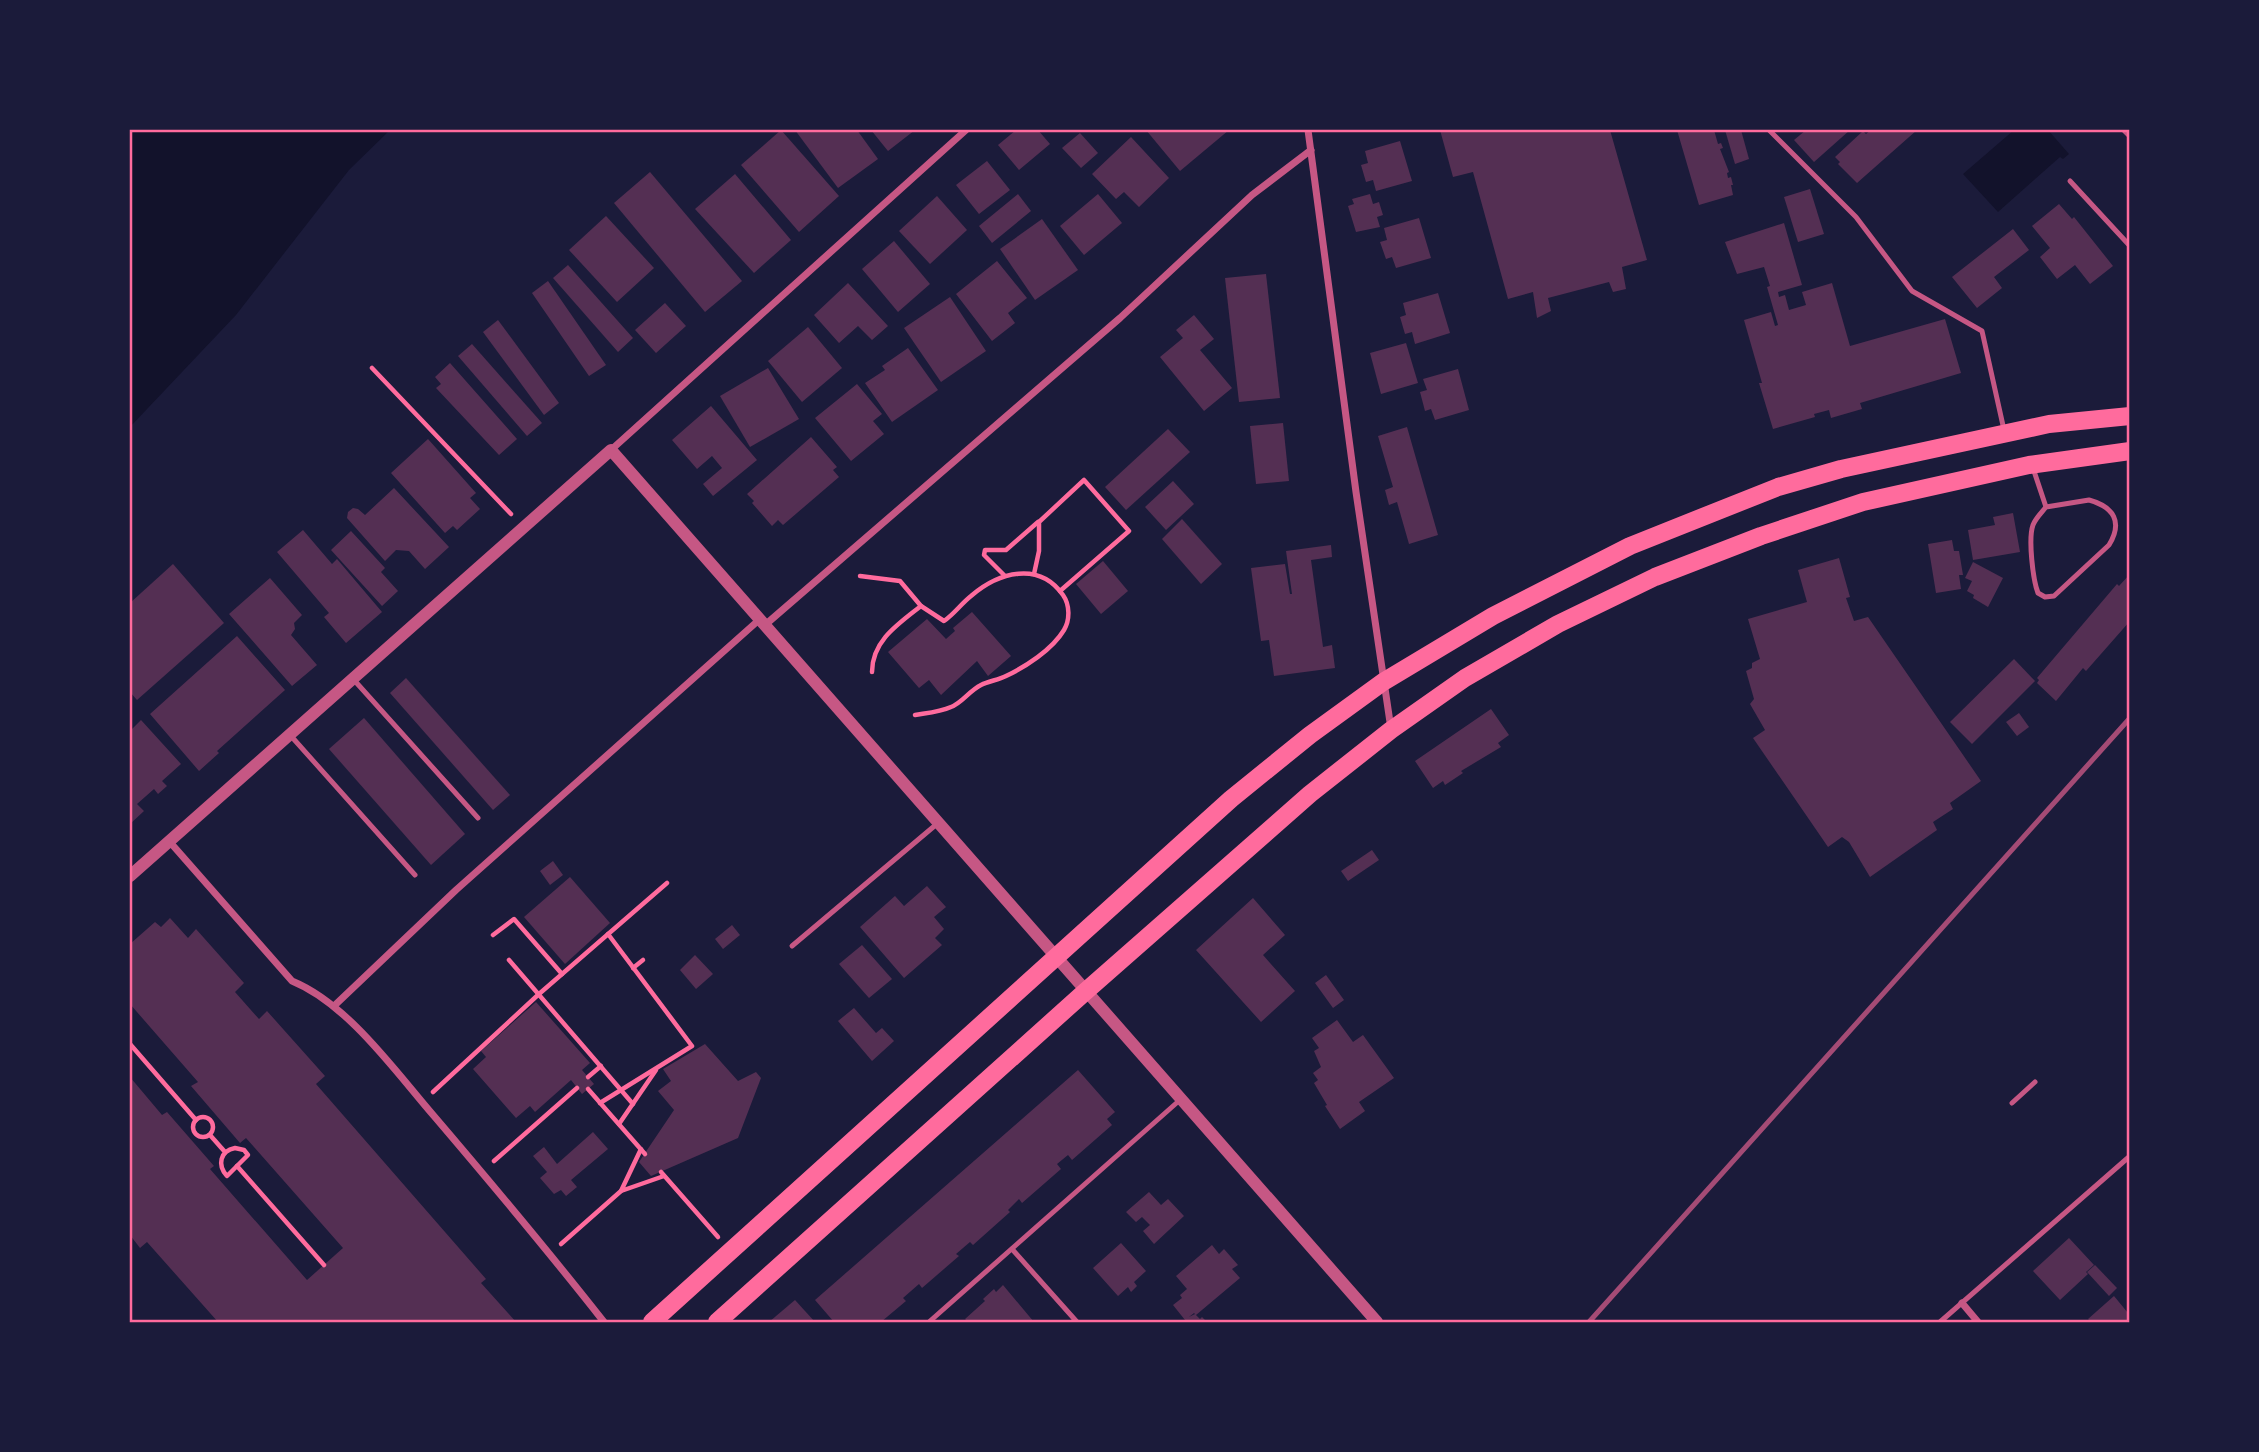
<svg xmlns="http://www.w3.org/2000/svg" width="2259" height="1452" font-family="'Crimson Pro',serif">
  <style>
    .water { fill: #12122b }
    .building { fill: #542f53 }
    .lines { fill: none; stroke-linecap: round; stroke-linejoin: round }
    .path { stroke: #ff6b9d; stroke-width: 4.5 }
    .service { stroke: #c65784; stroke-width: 5 }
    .minor { stroke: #c65784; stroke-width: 7 }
    .tertiary { stroke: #c65784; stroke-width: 12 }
    .primary { stroke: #ff6b9d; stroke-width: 18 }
    .rail { stroke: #a44b75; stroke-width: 5 }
    .neatline { fill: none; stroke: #ff6b9d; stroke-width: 2.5 }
  </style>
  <rect width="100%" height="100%" fill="#1b1b3a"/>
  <g class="water">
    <polygon points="130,130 390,130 349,170 236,315 130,427"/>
    <polygon points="2014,130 2048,130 2069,154 2063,159 2060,157 1998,212 1963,174"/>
  </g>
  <g class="building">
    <polygon points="781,130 839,196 799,232 741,165"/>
    <polygon points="795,130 857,130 878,159 838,188"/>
    <polygon points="871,130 915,130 888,151"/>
    <polygon points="1016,130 1038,130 1050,144 1019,170 998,145"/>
    <polygon points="1146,130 1229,130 1180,171"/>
    <polygon points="1440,130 1610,130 1647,260 1622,267 1626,289 1613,292 1609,282 1548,298 1551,311 1537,318 1533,292 1508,299 1473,172 1453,177"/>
    <polygon points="1677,130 1714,130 1718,144 1721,143 1723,148 1720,149 1729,172 1727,173 1728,178 1731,177 1733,185 1731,185 1733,195 1699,205"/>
    <polygon points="1725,130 1741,130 1749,159 1735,164"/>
    <polygon points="1806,130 1850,130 1814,162 1794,140"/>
    <polygon points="1871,130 1873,132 1876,130 1917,130 1857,183 1838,164 1840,162 1835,157 1863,131 1866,134"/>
    <polygon points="1080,133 1098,153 1081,168 1062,148"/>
    <polygon points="1131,137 1169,178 1139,207 1124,192 1116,199 1092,174"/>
    <polygon points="1400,141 1412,181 1376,191 1373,180 1366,182 1361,165 1368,163 1365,151"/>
    <polygon points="987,161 1010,190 979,214 956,185"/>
    <polygon points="650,172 742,281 705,312 614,203"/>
    <polygon points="735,174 791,240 754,273 695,209"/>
    <polygon points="1810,189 1824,234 1798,242 1784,197"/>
    <polygon points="1018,194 1031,211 992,243 979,226"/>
    <polygon points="1098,194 1122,223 1084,255 1060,226"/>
    <polygon points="1370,194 1373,204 1379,202 1383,215 1377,217 1380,227 1356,232 1348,206 1354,204 1352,199"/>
    <polygon points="937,196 967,230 930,264 899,231"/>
    <polygon points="2059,204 2072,219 2074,217 2113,266 2090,284 2075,265 2057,279 2040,257 2050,248 2032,226"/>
    <polygon points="606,216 654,268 617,302 569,250"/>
    <polygon points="1419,218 1431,258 1396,268 1392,257 1386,259 1380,242 1387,240 1384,228"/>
    <polygon points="1042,219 1078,270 1035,300 1000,249"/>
    <polygon points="1784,223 1802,285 1778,292 1779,297 1785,295 1789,310 1806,305 1802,292 1832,283 1850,346 1945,319 1961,373 1860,403 1862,409 1831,418 1829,410 1814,414 1815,417 1773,429 1759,383 1762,383 1744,320 1771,312 1775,326 1778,325 1767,287 1770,286 1764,267 1737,274 1725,242"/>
    <polygon points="2013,229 2029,250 1994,277 2002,288 1977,308 1952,277"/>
    <polygon points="894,241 930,284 898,312 862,269"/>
    <polygon points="997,261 1027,298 1008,313 1015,323 992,341 956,294"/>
    <polygon points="568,265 633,338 618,352 553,278"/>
    <polygon points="1266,274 1280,398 1239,402 1225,278"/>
    <polygon points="548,281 606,365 589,376 532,293"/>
    <polygon points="848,283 888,326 872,340 858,326 839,343 814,315"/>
    <polygon points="1438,293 1450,333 1415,344 1412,332 1405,334 1400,317 1406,315 1403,303"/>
    <polygon points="950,297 986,351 941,382 904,328"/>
    <polygon points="665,303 686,326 656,353 635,330"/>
    <polygon points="1194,315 1214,339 1200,350 1232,388 1204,411 1160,357 1183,338 1176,330"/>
    <polygon points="498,320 559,403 544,415 483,332"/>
    <polygon points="808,327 842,368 802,402 768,361"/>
    <polygon points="1406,343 1418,383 1381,394 1370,353"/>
    <polygon points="472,344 542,423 527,436 458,356"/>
    <polygon points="908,348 938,390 892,422 865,383 885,370 882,366"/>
    <polygon points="450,363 517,439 499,455 436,388 441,384 435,377"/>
    <polygon points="768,368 799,419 750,447 720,396"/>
    <polygon points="1458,369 1469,410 1435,420 1431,409 1425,411 1420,392 1427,390 1423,379"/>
    <polygon points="857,384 882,414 873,421 884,434 851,461 815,418"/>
    <polygon points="711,406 757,460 713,496 703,484 722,468 712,456 697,469 672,440"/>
    <polygon points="1283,423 1289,481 1256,484 1250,426"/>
    <polygon points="1407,427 1438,535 1409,544 1397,502 1389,505 1385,490 1393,487 1378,436"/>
    <polygon points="1168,429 1190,452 1126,510 1105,487"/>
    <polygon points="811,437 837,467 833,470 839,477 783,525 778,520 772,526 752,503 754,501 747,494"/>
    <polygon points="428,439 476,493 470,498 480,509 457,530 453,526 445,533 391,473"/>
    <polygon points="1173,481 1194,504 1166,530 1145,507"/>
    <polygon points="394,488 449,547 425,569 409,551 396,550 385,561 347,518 348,512 353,508 358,509 365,515"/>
    <polygon points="2013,513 2020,552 1973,560 1968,530 1995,525 1993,517"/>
    <polygon points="1182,519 1222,564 1201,584 1162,539"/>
    <polygon points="303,530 332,564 337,559 382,612 346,643 324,617 329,613 277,552"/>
    <polygon points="351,531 385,568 381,572 398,591 382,606 331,550"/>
    <polygon points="1952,540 1954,551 1959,551 1963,575 1959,575 1961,589 1936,593 1928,544"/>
    <polygon points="1331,545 1332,557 1311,560 1323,647 1332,645 1335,668 1274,676 1269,640 1261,641 1251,568 1285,564 1290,594 1292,594 1286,551"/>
    <polygon points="1839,558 1850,597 1846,598 1854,621 1868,617 1981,781 1950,803 1953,809 1933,822 1937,830 1870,877 1849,842 1842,837 1828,847 1753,738 1765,730 1750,704 1754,699 1746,671 1752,668 1752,663 1760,659 1748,619 1807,602 1798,570"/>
    <polygon points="1103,561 1128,591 1101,614 1076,584"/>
    <polygon points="1973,562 2003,578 1988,607 1973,598 1974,595 1967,591 1972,581 1965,578"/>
    <polygon points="173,564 224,623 137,700 130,692 130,603"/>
    <polygon points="2130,574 2130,621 2086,671 2083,668 2056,701 2037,683 2039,680 2037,678 2117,584 2119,586"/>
    <polygon points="270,578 302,615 294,623 295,629 291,635 317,665 292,686 229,614"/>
    <polygon points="972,612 1011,656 988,676 977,661 941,695 929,680 919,688 888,652 927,619 946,639 955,631 953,628"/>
    <polygon points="237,636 285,690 217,751 219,753 199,771 150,714"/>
    <polygon points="2014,659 2035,681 1972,744 1950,722"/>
    <polygon points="406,678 510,795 493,810 390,693"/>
    <polygon points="1491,709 1509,735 1498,743 1501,747 1461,771 1463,773 1445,785 1443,781 1433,788 1415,761"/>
    <polygon points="2019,713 2029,727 2017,736 2006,722"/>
    <polygon points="364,718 465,834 431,865 329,749"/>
    <polygon points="141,720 181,764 162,781 167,786 158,794 154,789 137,804 144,811 130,824 130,731"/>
    <polygon points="1372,850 1379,860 1348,881 1341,871"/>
    <polygon points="553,861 563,875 550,885 540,871"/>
    <polygon points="570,877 610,923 565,964 524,917"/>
    <polygon points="927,886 946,907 934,917 944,929 935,938 942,945 904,978 860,927 895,896 904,906"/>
    <polygon points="1253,898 1285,935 1263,955 1295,991 1261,1022 1196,950"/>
    <polygon points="170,918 188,938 196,929 244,983 235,992 259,1019 267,1011 325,1076 316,1084 486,1279 481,1283 516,1322 218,1322 147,1242 140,1248 130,1235 130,1077 162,1115 167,1112 214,1166 210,1169 307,1280 343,1248 246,1138 240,1143 191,1086 198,1082 130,1004 130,944 155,922 161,927"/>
    <polygon points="732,925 740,935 723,949 715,939"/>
    <polygon points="862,945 892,979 869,998 839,964"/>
    <polygon points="695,955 713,974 696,989 680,970"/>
    <polygon points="1326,975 1344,1000 1333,1008 1315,983"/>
    <polygon points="536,1002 590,1063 582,1070 594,1084 582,1094 571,1080 535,1112 530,1106 516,1118 473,1069 486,1057 481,1051"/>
    <polygon points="854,1008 876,1033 882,1028 894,1041 872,1061 838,1021"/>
    <polygon points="1337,1020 1353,1042 1363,1035 1394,1078 1359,1102 1365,1111 1340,1129 1325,1106 1327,1105 1314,1083 1318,1080 1313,1073 1321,1067 1314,1051 1319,1048 1312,1038"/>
    <polygon points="705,1044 738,1081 756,1072 761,1078 738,1138 651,1176 639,1162 674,1110 658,1091 671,1081 663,1069"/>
    <polygon points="1078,1070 1115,1112 1107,1119 1112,1125 1072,1160 1068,1155 1057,1164 1061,1169 1022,1203 1019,1199 1008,1210 1010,1212 973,1245 970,1242 956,1254 959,1256 922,1288 919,1284 903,1298 906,1301 881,1322 834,1322 815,1300"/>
    <polygon points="593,1132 608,1149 571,1180 577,1187 566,1196 561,1190 554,1194 540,1178 547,1172 533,1156 544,1147 557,1164"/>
    <polygon points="1149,1192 1161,1205 1168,1199 1184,1216 1154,1244 1143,1231 1150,1225 1142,1217 1136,1222 1126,1212"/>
    <polygon points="2069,1238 2094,1265 2086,1272 2088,1274 2060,1300 2033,1271"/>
    <polygon points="1121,1243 1146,1271 1134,1282 1137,1286 1131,1292 1128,1287 1118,1296 1093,1268"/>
    <polygon points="1212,1245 1219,1254 1224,1249 1238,1265 1232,1269 1240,1278 1196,1315 1194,1313 1189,1317 1195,1314 1200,1319 1202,1317 1207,1322 1183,1322 1185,1320 1173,1305 1182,1298 1180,1295 1187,1289 1176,1276"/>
    <polygon points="2095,1265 2117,1288 2109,1296 2087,1272"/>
    <polygon points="1003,1285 1034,1322 968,1322 965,1319 985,1301 983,1299 994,1289 996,1292"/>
    <polygon points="2114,1296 2128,1313 2130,1311 2130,1322 2091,1322 2088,1319"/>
    <polygon points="795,1300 815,1322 769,1322"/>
  </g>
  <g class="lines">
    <g class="path">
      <polyline points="372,368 511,514"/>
      <polyline points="1034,574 1039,551 1039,522 1084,480 1129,531 1060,591"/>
      <polyline points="1004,575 984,555 985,550 1006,550 1038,522"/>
      <path d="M860 576 900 581 921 606C898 624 872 641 872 672"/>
      <path d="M915 715C927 713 940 712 951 707 962 703 969 691 981 685 989 681 998 680 1006 676 1025 667 1052 650 1064 630 1070 620 1070 605 1063 595 1039 561 999 572 971 596 961 604 954 614 944 621L921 606"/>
      <polyline points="493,935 514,919 562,974"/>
      <polyline points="509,960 633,1104"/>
      <polyline points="633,968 643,960"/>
      <polyline points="130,1044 196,1120"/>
      <polyline points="588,1077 601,1066"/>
      <polyline points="588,1089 645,1154"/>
      <polyline points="433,1092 539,994 667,883"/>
      <polyline points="600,1103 692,1046 608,934"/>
      <circle cx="203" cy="1127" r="10"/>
      <polyline points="619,1124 656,1070"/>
      <polyline points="210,1135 225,1152"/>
      <path d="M235 1148 244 1150 248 1155 227 1176C217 1165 220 1151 235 1148Z"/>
      <polyline points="641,1149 621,1191 664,1176"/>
      <polyline points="494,1161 577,1088"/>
      <polyline points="237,1166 324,1265"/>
      <polyline points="661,1172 718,1237"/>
      <polyline points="561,1244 621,1191"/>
    </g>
    <g class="service">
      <polyline points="1769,130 1856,217 1912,291 1982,331 2004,430"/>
      <polyline points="2070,181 2130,246"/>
      <polyline points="2033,468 2046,507"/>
      <path d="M2089 500C2114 507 2123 522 2109 545L2054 596 2045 597 2038 593C2033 580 2028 539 2033 525 2035 519 2042 512 2046 507Z"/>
      <polyline points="354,680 478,818"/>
      <polyline points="291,736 415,875"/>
      <polyline points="792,946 938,823"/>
      <polyline points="2012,1103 2035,1082"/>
      <polyline points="1012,1249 1077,1322"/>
      <polyline points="929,1322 1181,1099"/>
      <polyline points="1940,1322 2130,1156"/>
    </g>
    <g class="minor">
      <polyline points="1308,130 1356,492 1391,729"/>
      <polyline points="2125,130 2130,135"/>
      <polyline points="611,450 966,130"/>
      <polyline points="765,625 1120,318 1252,195 1311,150"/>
      <path d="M169 841 292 981C348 1004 395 1071 434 1116 492 1184 549 1252 604 1322"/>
      <polyline points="334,1006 456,890 760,619"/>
      <polyline points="1962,1303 1978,1322"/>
    </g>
    <polyline class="tertiary" points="130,876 611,450 1377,1322"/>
    <g class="primary">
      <polyline points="652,1322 1231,799 1310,735 1383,682 1493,616 1630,546 1778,487 1841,469 2049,424 2130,416"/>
      <polyline points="717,1322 1086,991 1310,794 1391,730 1465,678 1558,624 1655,577 1761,536 1863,502 2029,465 2130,451"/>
    </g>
    <polyline class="rail" points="1589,1322 2130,718"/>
  </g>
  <rect width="2259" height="1452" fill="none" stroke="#1b1b3a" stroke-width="262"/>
  <rect x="131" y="131" width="1997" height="1190" class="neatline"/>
</svg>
